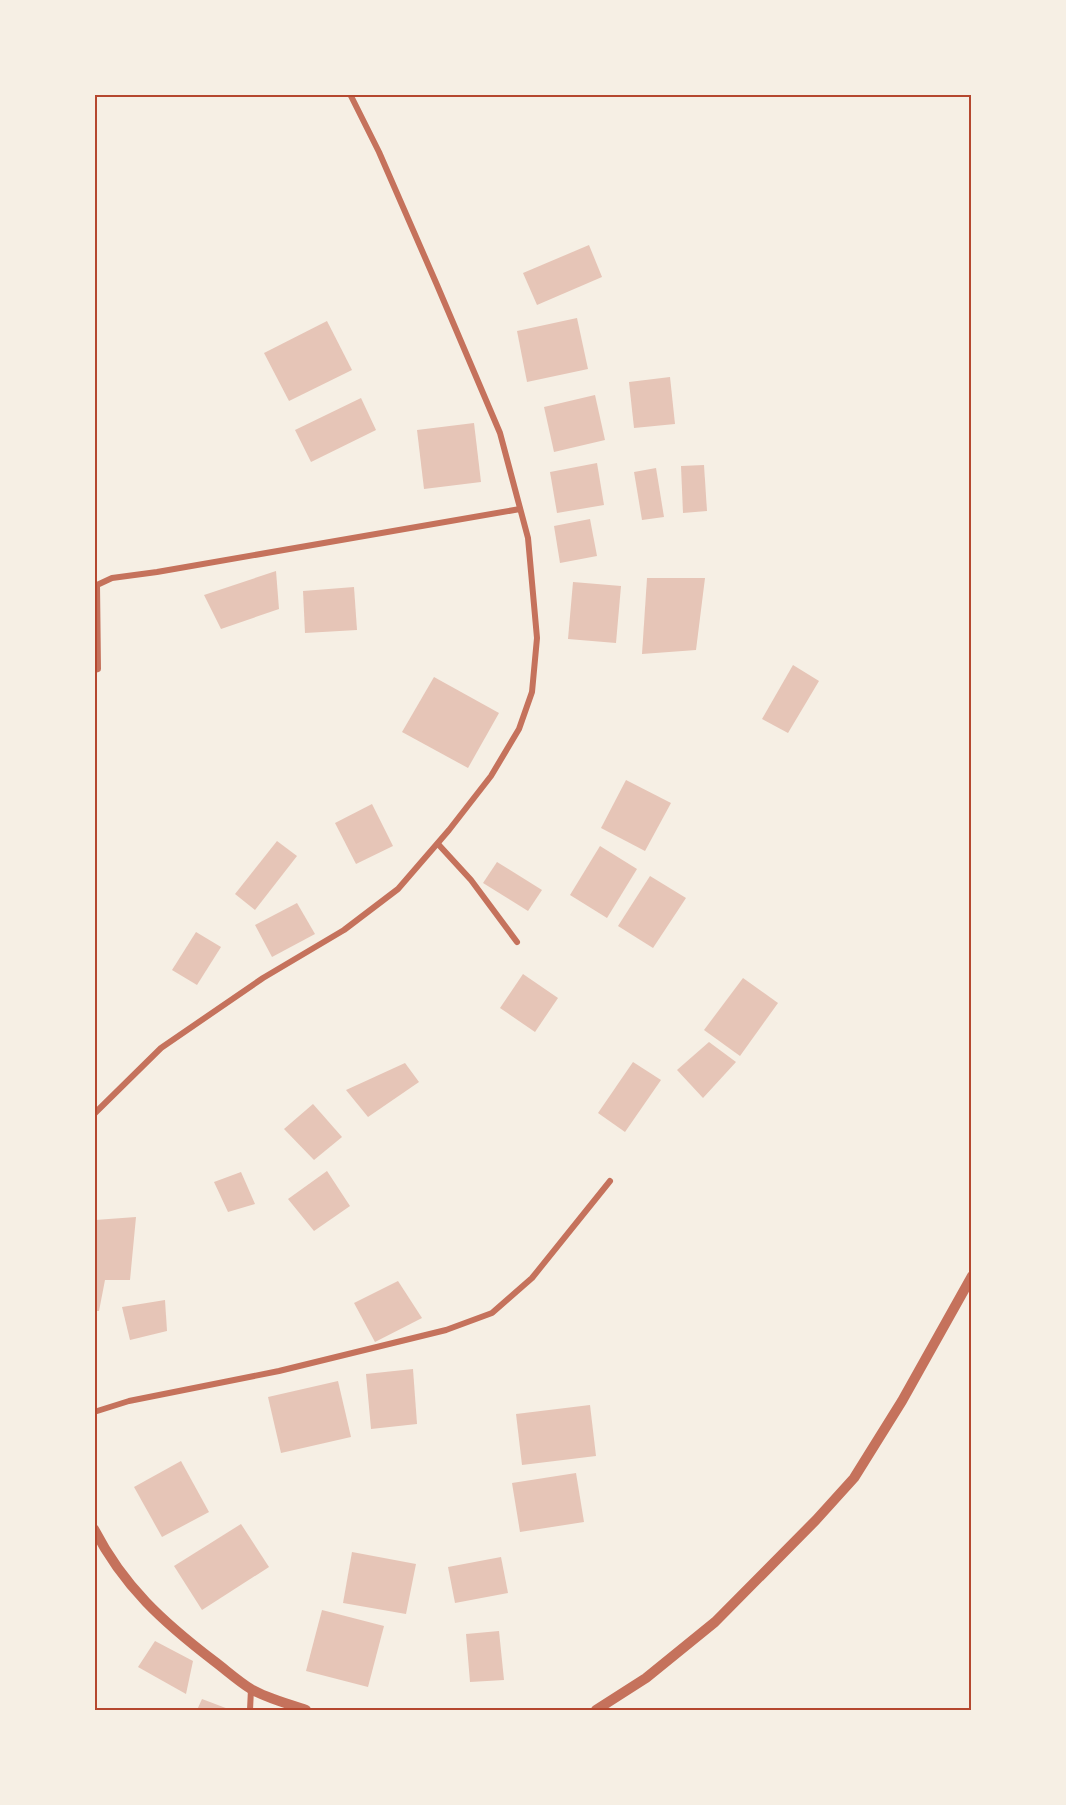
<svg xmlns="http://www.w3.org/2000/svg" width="1066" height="1805" font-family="Signika,sans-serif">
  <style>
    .building { fill: #e6c5b7 }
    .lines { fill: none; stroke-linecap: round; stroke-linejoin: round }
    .minor { stroke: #c5725c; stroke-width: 6 }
    .tertiary { stroke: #c5725c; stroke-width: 10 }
    .neatline { fill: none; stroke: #b5482f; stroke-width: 2 }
  </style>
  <rect width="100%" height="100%" fill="#f6efe4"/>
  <g class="building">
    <polygon points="589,245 602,277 537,305 523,273"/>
    <polygon points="577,318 588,369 527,382 517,331"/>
    <polygon points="327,321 352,370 289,401 264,353"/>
    <polygon points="670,377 675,424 634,428 629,382"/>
    <polygon points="595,395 605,440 554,452 544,407"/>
    <polygon points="361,398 376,430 311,462 295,430"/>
    <polygon points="474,423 481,482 424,489 417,430"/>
    <polygon points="597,463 604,505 557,513 550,472"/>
    <polygon points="704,465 707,511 683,513 681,466"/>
    <polygon points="656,468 664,517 642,520 634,472"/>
    <polygon points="590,519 597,556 560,563 554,526"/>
    <polygon points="276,571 279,609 221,629 204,595"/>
    <polygon points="647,578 705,578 696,650 642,654"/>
    <polygon points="573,582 621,586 616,643 568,639"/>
    <polygon points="354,587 357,630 305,633 303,591"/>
    <polygon points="793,665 819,681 788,733 762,719"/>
    <polygon points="434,677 499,713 468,768 402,732"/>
    <polygon points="626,780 671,803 645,851 601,828"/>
    <polygon points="372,804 393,846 356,864 335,823"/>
    <polygon points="277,841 297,856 255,910 235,894"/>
    <polygon points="600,846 637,869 607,918 570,895"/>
    <polygon points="497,862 542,890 528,911 483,883"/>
    <polygon points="650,876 686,898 653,948 618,926"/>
    <polygon points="297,903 315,934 272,957 255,925"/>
    <polygon points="196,932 221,947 197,985 172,970"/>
    <polygon points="523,974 558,998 535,1032 500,1008"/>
    <polygon points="743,978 778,1003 740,1056 704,1030"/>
    <polygon points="709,1042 736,1062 703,1098 677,1070"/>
    <polygon points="633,1062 661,1080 625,1132 598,1113"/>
    <polygon points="405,1063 419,1082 368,1117 346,1090"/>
    <polygon points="313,1104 342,1137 314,1160 284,1129"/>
    <polygon points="327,1171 350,1206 314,1231 288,1199"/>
    <polygon points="241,1172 255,1204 228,1212 214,1182"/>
    <polygon points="136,1217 130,1280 105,1280 99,1311 94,1311 95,1220"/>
    <polygon points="398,1281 422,1318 375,1342 354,1303"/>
    <polygon points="165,1300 167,1331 130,1340 122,1307"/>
    <polygon points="413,1369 417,1424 371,1429 366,1374"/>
    <polygon points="338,1381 351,1437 281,1453 268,1397"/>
    <polygon points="590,1405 596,1456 522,1465 516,1414"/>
    <polygon points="181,1461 209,1512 162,1537 134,1487"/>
    <polygon points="576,1473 584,1522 520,1532 512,1483"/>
    <polygon points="241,1524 269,1567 202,1610 174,1566"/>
    <polygon points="352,1552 416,1564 406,1614 343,1603"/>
    <polygon points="501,1557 508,1593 455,1603 448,1567"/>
    <polygon points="322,1610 384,1626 368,1687 306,1671"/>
    <polygon points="499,1631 504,1680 470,1682 466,1634"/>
    <polygon points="155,1641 193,1661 186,1694 138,1667"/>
    <polygon points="202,1699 231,1710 197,1710"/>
  </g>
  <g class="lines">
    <g class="minor">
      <polyline points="94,670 98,669 97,585 112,578 157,572 520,509"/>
      <polyline points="438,844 471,880 517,942"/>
      <polyline points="94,1114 161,1048 263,978 344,930 398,889 449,830 491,776 519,729 532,692 537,638 528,538 500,433 437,285 379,152 350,94"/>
      <polyline points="94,1412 129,1401 279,1371 446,1330 492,1313 532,1278 610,1181"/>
      <polyline points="250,1710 251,1689"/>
    </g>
    <g class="tertiary">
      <path d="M94 1529C124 1587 163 1622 214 1661 226 1670 238 1681 251 1689 266 1698 289 1704 306 1710"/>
      <polyline points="596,1710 646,1678 715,1622 816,1520 854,1478 902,1401 972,1276"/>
    </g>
  </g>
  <rect width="1066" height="1805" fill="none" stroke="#f6efe4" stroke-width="192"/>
  <rect x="96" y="96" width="874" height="1613" class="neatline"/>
</svg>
